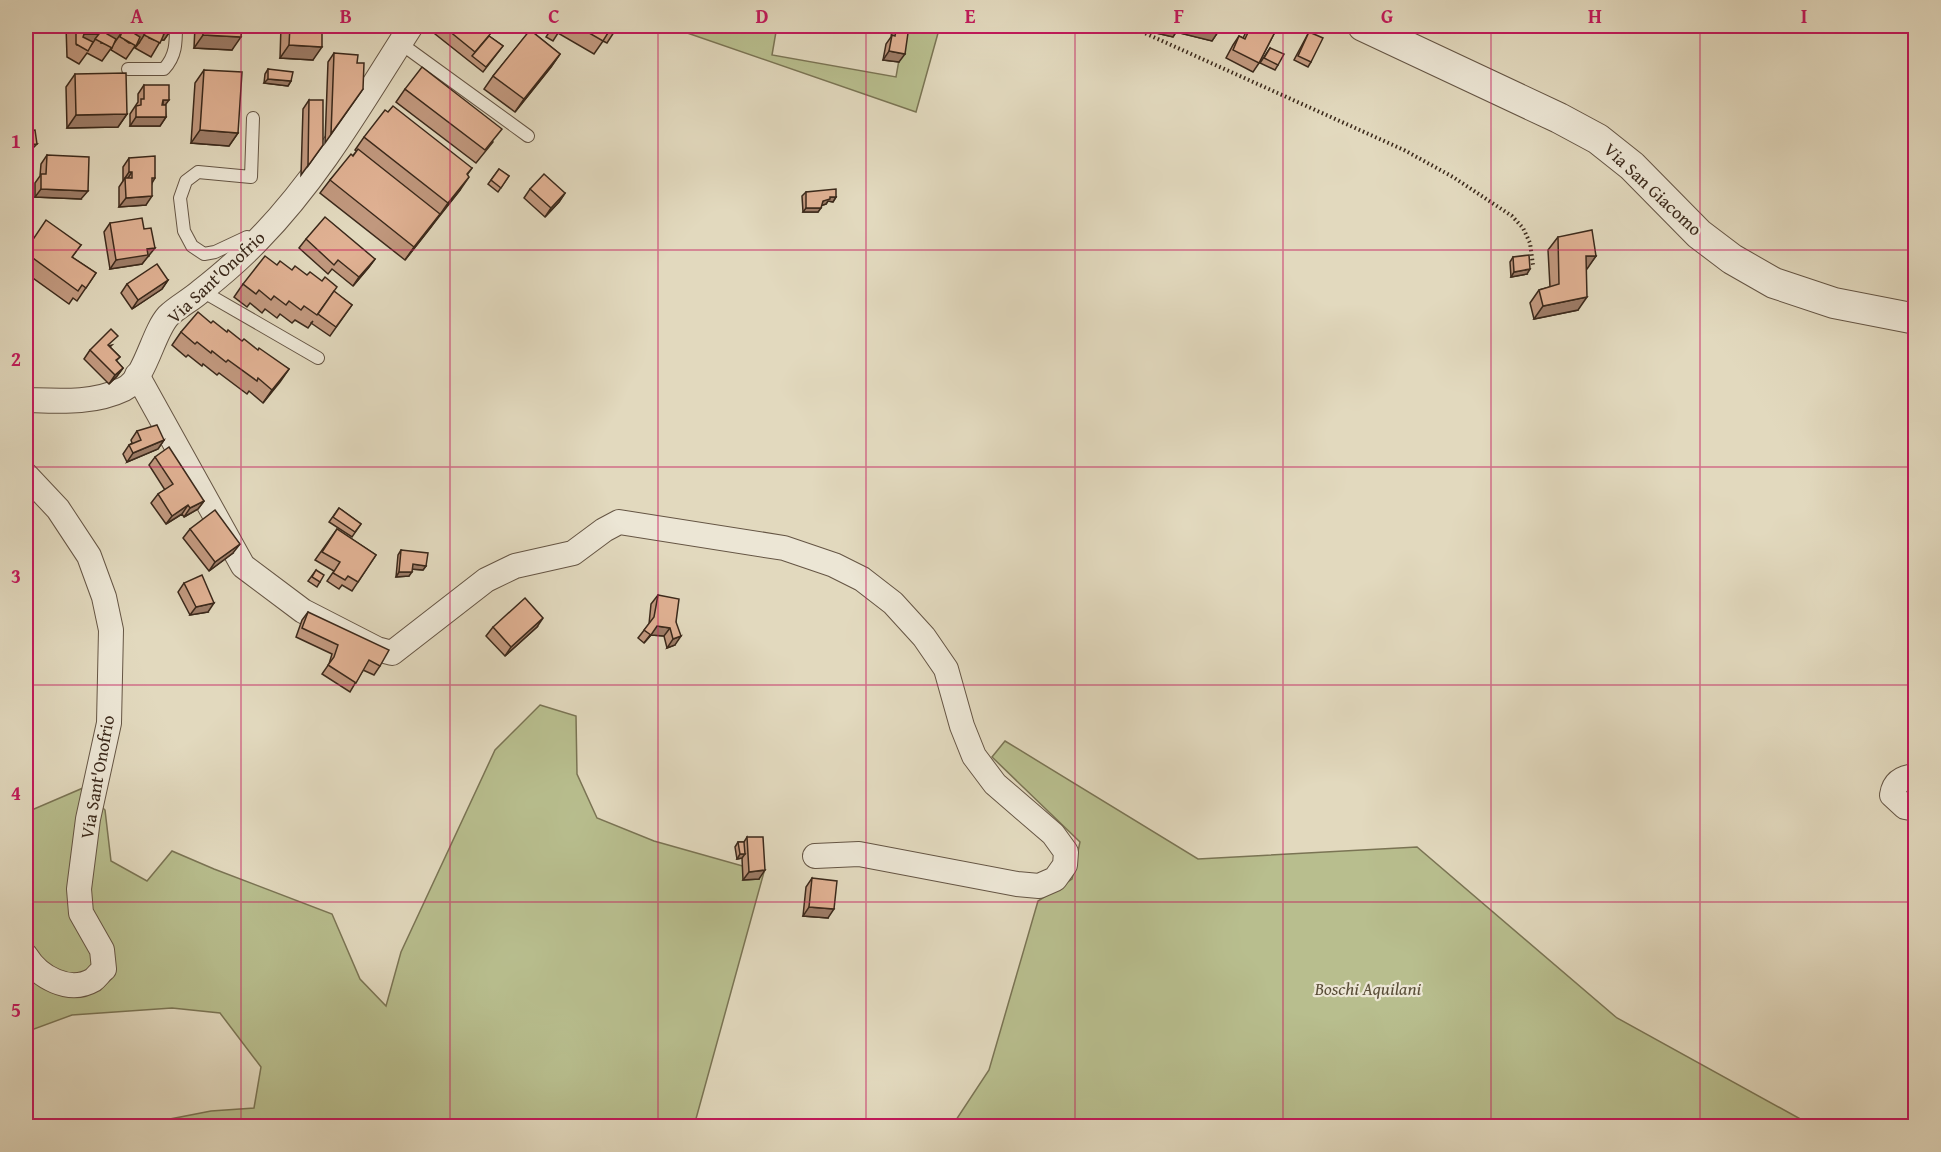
<svg xmlns="http://www.w3.org/2000/svg" width="1941" height="1152" font-family="'Gentium Book Plus',serif">
  <style>
    .green { fill: #b8be8e; stroke: #7a7454; stroke-width: 1.5 }
    .lines { fill: none; stroke-linecap: round; stroke-linejoin: round }
    .service-casing { stroke: #655544; stroke-width: 14 }
    .minor-casing { stroke: #655544; stroke-width: 26 }
    .tertiary-casing { stroke: #655544; stroke-width: 32 }
    .path { stroke: #3b291b; stroke-width: 4; stroke-dasharray: 1.5 3; stroke-linecap: butt }
    .service { stroke: #ece6d5; stroke-width: 12 }
    .minor { stroke: #ece6d5; stroke-width: 24 }
    .tertiary { stroke: #ece6d5; stroke-width: 30 }
    .wall { fill: #c1987e; stroke: #3b291b; stroke-width: 1.5 }
    .shaded-wall { fill: #9d7c67; stroke: #3b291b; stroke-width: 1.5 }
    .building { fill: #e0b193; stroke: #3b291b; stroke-width: 1.5 }
    .grid { fill: none; stroke: #c2185b; stroke-width: 1.5; stroke-opacity: 0.55 }
    .labels { text-anchor: middle; dominant-baseline: central; stroke-width: 4.5; stroke-linejoin: round; paint-order: stroke }
    .street-label { font-size: 18px; fill: #3b291b; stroke: #ece6d5 }
    .park-label { font-size: 18px; font-style: italic; fill: #5a4e38; stroke: #ece6d5 }
    .neatline { fill: none; stroke: #c2185b; stroke-width: 2 }
    .grid-label { font-size: 20px; text-anchor: middle; font-weight: bold; fill: #c2185b }
  </style>
  <rect width="100%" height="100%" fill="#e2d9be"/>
  <filter id="stains"><feTurbulence type="fractalNoise" baseFrequency=".00333" numOctaves="4"/><feColorMatrix values="0 0 0 0 .2 0 0 0 0 .09 0 0 0 0 .02 0 0 0 .5 -.17"/></filter>
  <radialGradient id="worn" r=".72"><stop offset=".6" stop-color="#630" stop-opacity="0"/><stop offset="1" stop-color="#630" stop-opacity=".3"/></radialGradient>
  <g class="green">
    <polygon points="667,26 777,26 772,55 896,77 905,26 940,26 916,112"/>
    <polygon points="540,705 576,716 577,774 597,818 654,841 764,872 694,1126 159,1126 160,1121 211,1111 254,1108 261,1067 220,1013 172,1008 72,1015 26,1032 27,812 83,788 105,810 111,861 147,881 172,851 214,869 332,914 360,979 386,1006 401,952 495,750"/>
    <polygon points="1005,741 1198,859 1417,847 1617,1018 1813,1126 952,1126 989,1070 1038,901 1072,879 1080,842 992,757"/>
  </g>
  <g class="lines">
    <g class="service-casing">
      <g id="service">
        <polyline points="400,43 528,136"/>
        <path d="M128 69H164C176 56 176 43 176 26"/>
        <polyline points="253,118 251,177 198,172 186,181 180,198 184,231 192,246 204,254 215,252 247,237 257,240"/>
        <polyline points="202,291 318,358"/>
      </g>
    </g>
    <g class="minor-casing">
      <g id="minor">
        <polyline points="137,375 243,566 303,611 377,649 392,653 486,580 515,566 573,553 604,530 619,522 784,548 834,565 862,579 893,603 924,637 946,669 962,726 974,756 995,784 1053,834 1066,852 1065,865 1055,879 1039,886 1017,884 859,854 815,856"/>
        <path d="M26 400C59 401 93 404 124 389 146 378 152 334 168 316 177 307 191 300 201 291 220 276 241 258 258 240 320 177 364 99 411 26"/>
        <path d="M26 475 58 509 89 556 104 597 111 630 109 723 88 819 79 889 81 913 102 950 104 969C100 972 97 977 93 980 69 994 39 977 26 956"/>
        <path d="M1916 776C1903 777 1894 782 1892 795L1905 807 1916 809"/>
      </g>
    </g>
    <g class="tertiary-casing">
      <polyline id="tertiary" points="1363,26 1559,118 1598,139 1632,166 1699,234 1732,259 1774,283 1834,303 1916,319"/>
    </g>
    <polyline class="path" points="1129,26 1404,150 1453,177 1512,216 1523,228 1530,243 1533,265"/>
    <use href="#service" class="service"/>
    <use href="#minor" class="minor"/>
    <use href="#tertiary" class="tertiary"/>
  </g>
  <g class="wall">
    <polygon points="66,26 173,26 173,27 164,40 161,40 151,57 135,48 139,43 137,43 126,59 111,50 112,47 102,61 87,53 79,64 67,57"/>
    <polygon points="195,26 242,26 232,50 194,48"/>
    <polygon points="281,26 322,26 313,60 280,58"/>
    <polygon points="425,26 479,26 489,36 503,46 483,72"/>
    <polygon points="518,26 539,26 534,33 560,54 551,67 515,112 484,89 493,76 529,32"/>
    <polygon points="553,26 618,26 607,43 603,41 594,54 558,33 553,41 546,37"/>
    <polygon points="889,26 909,26 899,62 883,60 886,44 891,37 892,30 888,29"/>
    <polygon points="1158,26 1220,26 1218,32 1212,41 1176,32 1173,37 1156,33"/>
    <polygon points="1249,26 1278,26 1259,63 1253,72 1226,58 1233,45 1239,36 1243,38"/>
    <polygon points="1309,32 1311,62 1308,67 1294,60"/>
    <polygon points="1270,48 1278,65 1275,70 1260,63"/>
    <polygon points="334,53 363,89 325,143 328,62"/>
    <polygon points="268,69 291,81 288,86 264,83 265,74"/>
    <polygon points="204,70 238,133 229,146 191,143 195,83"/>
    <polygon points="75,74 127,114 118,127 67,128 66,87"/>
    <polygon points="144,85 165,105 166,117 160,126 130,126 130,114 138,102 138,94"/>
    <polygon points="405,89 493,142 476,163 396,102"/>
    <polygon points="309,100 323,145 301,175 303,109"/>
    <polygon points="364,137 472,168 467,175 460,190 405,260 320,193 330,180 357,151 355,150"/>
    <polygon points="47,155 81,199 35,197 35,183 40,176 41,164"/>
    <polygon points="129,158 155,178 152,183 146,205 119,207 119,187 123,181 123,167"/>
    <polygon points="499,169 509,176 498,192 488,184"/>
    <polygon points="530,189 565,193 559,202 545,217 524,198"/>
    <polygon points="806,192 836,197 833,202 828,201 826,204 822,205 818,212 803,212 802,196"/>
    <polygon points="110,223 144,229 149,256 147,257 142,264 110,269 104,232"/>
    <polygon points="1558,237 1596,256 1586,269 1578,310 1534,319 1530,303 1539,290 1550,287 1548,250"/>
    <polygon points="306,239 375,259 369,267 353,286 332,269 328,274 299,248"/>
    <polygon points="26,241 30,244 81,245 72,257 96,273 77,301 73,298 69,304 26,273"/>
    <polygon points="1513,257 1527,274 1511,277 1510,262"/>
    <polygon points="292,270 307,275 334,292 352,305 330,336 311,323 313,321 308,328 295,320 292,323 280,314 277,318 265,309 262,313 250,303 247,307 234,297 243,284"/>
    <polygon points="168,280 162,289 132,309 121,293 127,284"/>
    <polygon points="211,323 289,369 263,403 249,391 247,394 219,373 217,375 203,364 202,366 188,355 186,357 172,345 181,332"/>
    <polygon points="112,345 110,347 120,357 116,361 123,368 117,376 109,384 84,359 90,350"/>
    <polygon points="137,431 164,440 158,449 127,462 123,454 129,445 132,443 131,440"/>
    <polygon points="155,457 204,501 198,509 184,517 182,514 166,524 151,503 158,494 165,490 149,465"/>
    <polygon points="339,508 361,524 352,537 329,522"/>
    <polygon points="190,529 233,553 209,571 183,538"/>
    <polygon points="337,529 376,555 352,591 342,585 339,589 327,581 334,571 315,560"/>
    <polygon points="401,550 426,566 423,570 412,569 409,576 396,577 398,555"/>
    <polygon points="316,570 320,582 317,587 308,581"/>
    <polygon points="184,583 208,612 190,615 178,592"/>
    <polygon points="658,595 676,622 675,645 667,648 664,636 651,635 644,643 638,638 649,624 651,604"/>
    <polygon points="308,612 380,666 374,675 363,670 350,692 322,674 329,664 332,654 296,637 302,620"/>
    <polygon points="493,627 537,627 505,656 486,636"/>
    <polygon points="747,837 759,879 743,880 742,858 737,859 735,847 738,842 744,842"/>
    <polygon points="812,878 828,918 803,916 806,887"/>
  </g>
  <g class="shaded-wall">
    <polygon points="26,26 42,26 38,32 26,32"/>
    <polygon points="362,26 377,26 374,30 358,31"/>
    <polygon points="891,26 895,26 892,30 888,29"/>
    <polygon points="1161,26 1192,26 1218,32 1212,41 1176,32 1173,37 1156,33"/>
    <polygon points="157,27 173,27 164,40 154,40 149,38"/>
    <polygon points="148,29 139,43 129,43 125,40 133,30"/>
    <polygon points="108,32 122,32 113,45 101,43"/>
    <polygon points="84,34 99,34 90,47 77,45"/>
    <polygon points="203,35 241,37 232,50 194,48"/>
    <polygon points="289,45 322,47 313,60 280,58"/>
    <polygon points="889,51 905,54 899,62 883,60"/>
    <polygon points="560,54 551,67 515,112 524,99"/>
    <polygon points="268,79 291,81 288,86 264,83"/>
    <polygon points="163,100 169,100 163,108"/>
    <polygon points="127,114 118,127 67,128 76,115"/>
    <polygon points="136,117 166,117 160,126 130,126"/>
    <polygon points="200,130 238,133 229,146 191,143"/>
    <polygon points="37,144 33,148 26,149 26,145"/>
    <polygon points="129,172 132,172 126,181 125,178 123,181"/>
    <polygon points="469,177 460,190 439,216 448,203"/>
    <polygon points="41,189 88,191 81,199 35,197"/>
    <polygon points="565,193 559,202 545,217 551,208"/>
    <polygon points="152,196 146,205 119,207 126,198"/>
    <polygon points="830,197 836,197 833,202 828,201 826,204 820,206 823,201"/>
    <polygon points="806,208 821,208 818,212 803,212"/>
    <polygon points="440,214 431,227 405,260 414,247"/>
    <polygon points="155,248 142,264 110,269 116,260 147,249"/>
    <polygon points="1586,256 1596,256 1587,269 1577,270"/>
    <polygon points="375,259 369,267 353,286 359,277"/>
    <polygon points="1530,269 1527,274 1511,277 1514,272"/>
    <polygon points="168,280 162,289 132,309 138,300"/>
    <polygon points="1587,297 1578,310 1534,319 1543,306"/>
    <polygon points="123,368 117,376 109,384 115,375"/>
    <polygon points="289,369 280,382 263,403 272,390"/>
    <polygon points="164,440 158,449 127,462 133,453"/>
    <polygon points="204,501 198,509 184,517 190,508"/>
    <polygon points="188,505 182,514 166,524 172,516"/>
    <polygon points="240,544 233,553 209,571 215,562"/>
    <polygon points="413,564 426,566 423,570 410,569"/>
    <polygon points="399,572 412,572 409,576 396,577"/>
    <polygon points="214,603 208,612 190,615 196,607"/>
    <polygon points="543,618 537,627 505,656 511,647"/>
    <polygon points="657,626 670,628 664,636 651,635 644,643"/>
    <polygon points="681,636 675,645 667,648 673,639"/>
    <polygon points="740,854 745,854 742,858 737,859"/>
    <polygon points="765,870 759,879 743,880 749,872"/>
    <polygon points="809,907 834,909 828,918 803,916"/>
  </g>
  <g class="building">
    <polygon points="76,26 173,26 173,27 157,27 156,30 164,34 160,43 144,35 148,29 133,30 132,32 140,37 136,46 120,37 122,32 108,32 107,34 116,39 112,48 95,39 99,34 84,34 83,37 93,42 88,51 76,44"/>
    <polygon points="203,26 242,26 241,37 203,35"/>
    <polygon points="290,26 322,26 322,47 289,45"/>
    <polygon points="443,26 479,26 483,29 485,27 492,32 475,52"/>
    <polygon points="528,26 539,26 536,30"/>
    <polygon points="577,26 618,26 616,30 611,28 603,41"/>
    <polygon points="897,26 909,26 905,54 889,51 892,35 895,36"/>
    <polygon points="1168,26 1180,26 1179,28"/>
    <polygon points="1192,26 1220,26 1218,32"/>
    <polygon points="1251,26 1278,26 1259,63 1233,50 1239,36 1245,39"/>
    <polygon points="530,30 560,54 524,99 493,76"/>
    <polygon points="1309,32 1323,38 1311,62 1298,56"/>
    <polygon points="489,36 503,46 486,67 472,56"/>
    <polygon points="1270,48 1284,54 1278,65 1264,58"/>
    <polygon points="334,53 358,55 357,63 364,63 363,89 331,134"/>
    <polygon points="422,67 502,129 485,150 405,89"/>
    <polygon points="268,69 293,72 291,81 268,79"/>
    <polygon points="204,70 242,72 238,133 200,130"/>
    <polygon points="126,73 127,114 76,115 75,74"/>
    <polygon points="144,85 169,85 169,100 163,100 162,105 166,105 166,117 136,117 136,106 141,105 141,99 144,99"/>
    <polygon points="309,100 323,100 323,145 308,166"/>
    <polygon points="393,106 472,168 467,174 469,177 448,203 364,137 385,110 388,112"/>
    <polygon points="35,130 37,144 26,145 26,131"/>
    <polygon points="358,149 440,214 414,247 330,180 351,154 353,156"/>
    <polygon points="47,155 89,157 88,191 41,189 41,174 46,174"/>
    <polygon points="155,156 155,178 152,178 152,196 126,198 125,178 132,178 132,172 129,172 129,158"/>
    <polygon points="499,169 509,176 501,188 491,180"/>
    <polygon points="544,174 565,193 551,208 530,189"/>
    <polygon points="836,189 836,197 830,197 830,199 823,201 821,208 806,208 806,192"/>
    <polygon points="325,217 375,259 359,277 338,260 334,265 306,239"/>
    <polygon points="142,218 144,229 151,228 155,248 147,249 148,255 116,260 110,223"/>
    <polygon points="46,220 81,245 72,257 96,273 86,288 82,285 78,291 26,253 26,241 30,244"/>
    <polygon points="1592,230 1596,256 1586,256 1587,297 1543,306 1539,290 1559,284 1558,237"/>
    <polygon points="1529,255 1530,269 1514,272 1513,257"/>
    <polygon points="265,256 277,265 280,261 292,270 295,266 307,275 310,272 322,281 325,277 337,287 317,315 304,306 301,310 289,301 286,305 274,296 271,300 259,290 256,294 243,284"/>
    <polygon points="157,264 168,280 138,300 127,284"/>
    <polygon points="334,291 352,305 336,327 318,314"/>
    <polygon points="198,312 211,323 213,321 227,332 228,330 242,341 244,339 258,350 259,348 289,369 272,390 258,378 257,381 228,360 226,362 212,351 211,353 197,342 195,344 181,332"/>
    <polygon points="111,329 118,336 108,345 120,357 116,360 123,368 115,375 90,350"/>
    <polygon points="157,425 164,440 133,453 129,445 141,440 137,431"/>
    <polygon points="169,447 204,501 190,508 188,505 172,516 158,494 173,484 155,457"/>
    <polygon points="339,508 361,524 355,532 333,517"/>
    <polygon points="215,510 240,544 215,562 190,529"/>
    <polygon points="337,529 376,555 358,582 348,576 345,580 333,573 340,562 322,552"/>
    <polygon points="401,550 428,553 426,566 413,564 412,572 399,572"/>
    <polygon points="316,570 324,575 320,582 312,577"/>
    <polygon points="202,575 214,603 196,607 184,583"/>
    <polygon points="658,595 679,599 676,622 681,636 673,639 670,628 657,626 651,635 644,630 654,617"/>
    <polygon points="525,598 543,618 511,647 493,627"/>
    <polygon points="308,612 389,650 380,666 369,660 356,683 328,665 334,657 338,645 302,628"/>
    <polygon points="747,837 763,837 765,870 749,872"/>
    <polygon points="738,842 744,842 745,854 740,854"/>
    <polygon points="812,878 837,881 834,909 809,907"/>
  </g>
  <path class="grid" d="M241 26V1126M450 26V1126M658 26V1126M866 26V1126M1075 26V1126M1283 26V1126M1491 26V1126M1700 26V1126M26 250H1916M26 467H1916M26 685H1916M26 902H1916"/>
  <g class="labels">
    <g class="street-label">
      <text transform="translate(1653 189) rotate(43)">Via San Giacomo</text>
      <text transform="translate(216 277) rotate(-43)">Via Sant'Onofrio</text>
      <text transform="translate(97 777) rotate(-80)">Via Sant'Onofrio</text>
    </g>
    <g class="park-label">
      <text x="1368" y="988">Boschi Aquilani</text>
    </g>
  </g>
  <rect width="1941" height="1152" fill="none" stroke="#e2d9be" stroke-width="66"/>
  <rect x="33" y="33" width="1875" height="1086" class="neatline"/>
  <g class="grid-label">
    <text x="137" y="23">A</text>
    <text x="346" y="23">B</text>
    <text x="554" y="23">C</text>
    <text x="762" y="23">D</text>
    <text x="970" y="23">E</text>
    <text x="1179" y="23">F</text>
    <text x="1387" y="23">G</text>
    <text x="1595" y="23">H</text>
    <text x="1804" y="23">I</text>
    <text x="16" y="148">1</text>
    <text x="16" y="366">2</text>
    <text x="16" y="583">3</text>
    <text x="16" y="800">4</text>
    <text x="16" y="1017">5</text>
  </g>
  <rect width="100%" height="100%" filter="url(#stains)"/>
  <rect width="100%" height="100%" fill="url(#worn)"/>
</svg>
